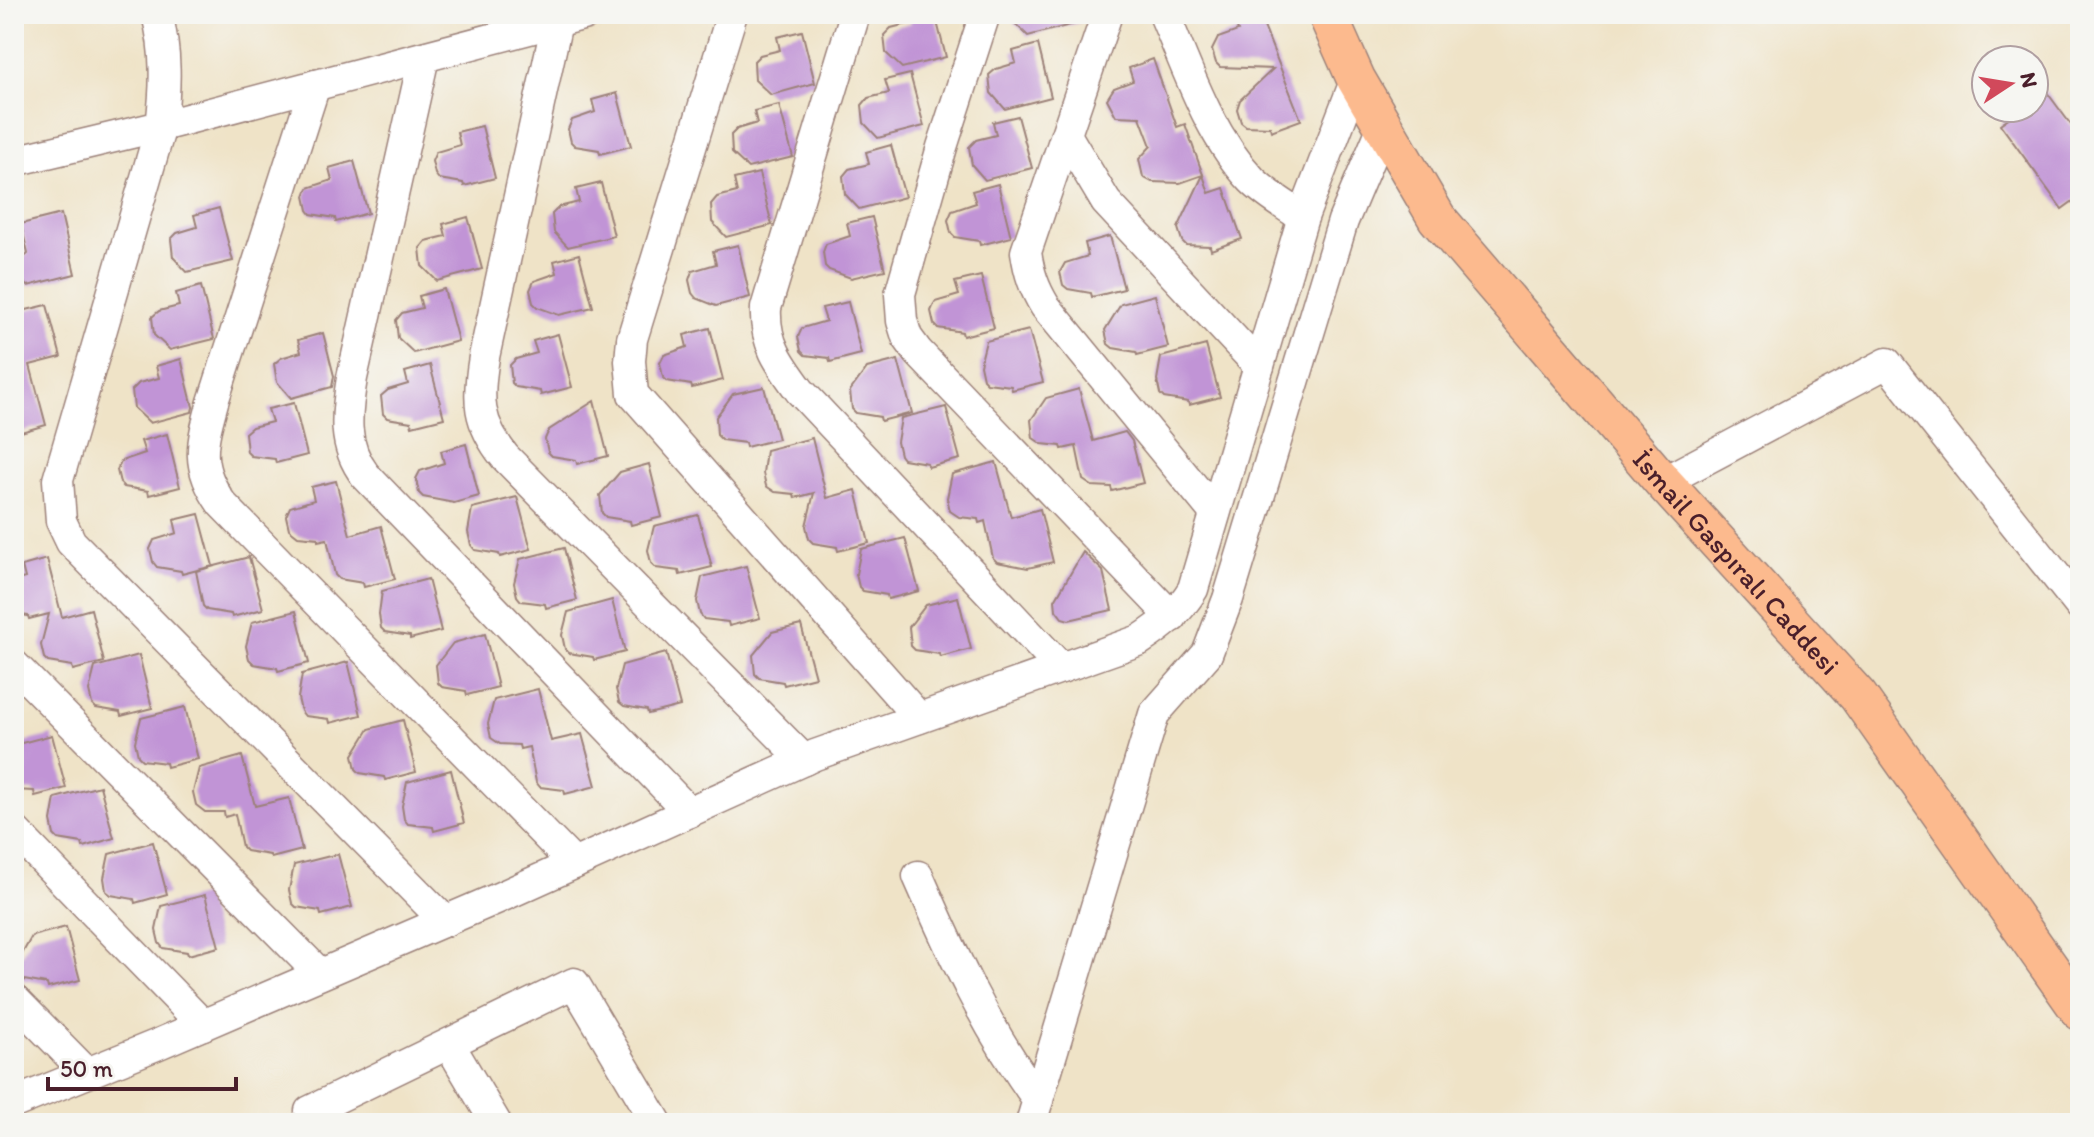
<svg xmlns="http://www.w3.org/2000/svg" width="2094" height="1137" font-family="Itim,sans-serif">
  <style>
    .building { fill: #c194d6 }
    .lines { fill: none; stroke-linecap: round; stroke-linejoin: round }
    .minor-casing { stroke: #9c8179; stroke-width: 33 }
    .major-casing { stroke: #9c8179; stroke-width: 41 }
    .minor { stroke: #fff; stroke-width: 30 }
    .major { stroke: #fcba8e; stroke-width: 38 }
    .labels { text-anchor: middle; dominant-baseline: central; stroke-width: 8; stroke-linejoin: round; paint-order: stroke }
    .street-label { font-size: 28px; fill: #4a1f2b; stroke: #f6f6f2 }
  </style>
  <rect width="100%" height="100%" fill="#f6f6f2"/>
  <filter id="ink" filterUnits="userSpaceOnUse"><feTurbulence type="fractalNoise" baseFrequency=".0125" numOctaves="2"/><feDisplacementMap in="SourceGraphic" scale="16" xChannelSelector="R" yChannelSelector="G"/><feConvolveMatrix kernelMatrix="1 2 1 2 8 2 1 2 1" color-interpolation-filters="sRGB"/></filter>
  <filter id="wash" filterUnits="userSpaceOnUse"><feTurbulence type="fractalNoise" baseFrequency=".006" numOctaves="4" result="noise"/><feDisplacementMap in="SourceGraphic" scale="32" xChannelSelector="R" yChannelSelector="G"/><feGaussianBlur stdDeviation="1.8" result="paint"/><feColorMatrix in="noise" values="0 0 0 0 0 0 0 0 0 0 0 0 0 0 0 0 0 1.4 0 .05"/><feComposite in="paint" operator="in"/></filter>
  <g filter="url(#wash)">
    <rect width="100%" height="100%" fill="#efe3c7"/>
    <g id="blocks">
      <g class="building">
        <polygon points="908,14 935,14 946,57 902,68 886,53 884,35 891,28 911,23"/>
        <polygon points="1005,14 1085,14 1086,21 1028,36"/>
        <polygon points="1247,14 1259,14 1301,120 1271,131 1270,127 1246,126 1241,122 1237,109 1240,100 1273,69 1220,67 1216,63 1212,50 1218,38 1238,31 1234,19"/>
        <polygon points="802,31 815,83 771,95 755,80 754,61 760,55 780,50 777,37"/>
        <polygon points="1038,44 1051,97 1005,109 991,93 989,75 996,69 1016,63 1013,51"/>
        <polygon points="1153,59 1177,127 1185,124 1203,175 1180,183 1152,182 1143,177 1139,159 1151,146 1140,117 1116,116 1107,99 1114,88 1133,81 1129,68"/>
        <polygon points="910,74 924,126 878,138 864,123 862,105 868,98 889,93 885,80"/>
        <polygon points="2046,91 2080,137 2080,196 2062,209 2000,124 2023,108 2034,108 2034,100"/>
        <polygon points="617,93 631,146 600,154 599,150 575,146 571,142 568,129 572,120 595,112 592,100"/>
        <polygon points="779,105 793,157 748,168 732,153 731,135 737,129 757,123 754,111"/>
        <polygon points="1018,116 1032,168 985,180 972,165 969,147 976,140 996,135 993,122"/>
        <polygon points="482,126 495,178 464,186 463,183 439,179 435,174 432,161 436,152 460,145 457,132"/>
        <polygon points="891,145 905,197 859,209 845,194 843,176 849,169 869,164 866,152"/>
        <polygon points="354,161 368,213 336,222 335,218 311,214 308,210 305,196 308,188 332,180 329,168"/>
        <polygon points="759,173 772,225 726,237 712,222 711,204 717,197 737,192 734,179"/>
        <polygon points="1203,175 1209,193 1224,188 1242,239 1211,250 1210,246 1186,245 1182,241 1178,228"/>
        <polygon points="601,183 614,236 568,247 554,232 552,214 559,207 579,202 576,189"/>
        <polygon points="998,184 1011,237 980,245 979,241 955,237 951,233 948,220 952,211 976,203 972,191"/>
        <polygon points="219,208 233,261 187,272 173,257 171,239 177,233 197,227 194,215"/>
        <polygon points="61,214 75,274 28,286 21,280 18,270 21,260 28,254 21,224"/>
        <polygon points="468,217 482,269 437,281 422,266 420,248 426,241 446,236 443,224"/>
        <polygon points="872,217 885,270 851,278 829,270 825,266 823,252 826,244 850,236 847,223"/>
        <polygon points="1110,236 1124,289 1092,297 1091,293 1068,289 1063,285 1060,272 1065,263 1088,256 1085,243"/>
        <polygon points="738,245 750,297 716,306 696,298 692,293 689,280 692,271 716,264 713,251"/>
        <polygon points="579,254 593,307 559,315 537,307 533,303 530,290 534,281 557,273 554,261"/>
        <polygon points="981,276 994,328 963,336 962,332 938,328 934,324 931,311 935,302 959,295 955,282"/>
        <polygon points="201,286 214,339 170,350 154,335 152,317 159,311 179,306 176,293"/>
        <polygon points="444,289 458,341 414,353 398,338 396,320 402,313 422,308 419,296"/>
        <polygon points="1155,295 1168,347 1137,355 1136,352 1113,348 1108,344 1105,330 1121,304"/>
        <polygon points="848,302 861,354 830,362 829,358 805,355 801,351 798,337 802,328 826,321 822,308"/>
        <polygon points="47,305 61,357 30,365 46,425 14,434 14,326 25,323 22,311"/>
        <polygon points="710,328 723,380 692,388 691,385 667,381 663,377 660,363 664,355 687,347 684,335"/>
        <polygon points="1029,330 1043,382 1012,390 1011,386 987,383 983,379 980,365 986,341"/>
        <polygon points="323,333 334,376 332,387 291,398 277,382 274,364 281,358 301,352 298,340"/>
        <polygon points="558,334 572,387 541,395 540,391 516,387 512,383 510,365 516,359 537,353 533,341"/>
        <polygon points="1206,345 1220,397 1189,405 1188,402 1164,398 1160,394 1157,380 1161,357"/>
        <polygon points="181,359 193,407 192,412 150,423 134,408 132,390 139,383 159,378 156,366"/>
        <polygon points="898,360 912,413 881,421 880,417 856,413 852,409 850,391 867,368"/>
        <polygon points="430,365 444,418 412,426 411,422 387,418 383,414 381,396 388,390 408,384 405,372"/>
        <polygon points="764,387 778,439 746,447 745,443 722,440 717,435 716,417 733,394"/>
        <polygon points="1079,389 1093,441 1125,432 1132,441 1143,483 1112,491 1111,487 1092,486 1083,480 1076,446 1062,449 1061,446 1042,444 1033,438 1031,420 1046,398"/>
        <polygon points="594,401 608,456 577,464 576,460 552,456 548,452 545,439 549,430"/>
        <polygon points="294,403 307,455 276,463 275,459 251,456 247,452 245,433 252,427 272,422 268,409"/>
        <polygon points="946,407 960,459 928,467 927,463 903,459 900,455 897,442 901,418"/>
        <polygon points="167,434 180,487 149,495 148,491 124,487 120,483 117,470 121,461 145,453 141,441"/>
        <polygon points="812,438 827,498 856,490 869,543 838,551 837,547 813,543 809,539 806,526 814,493 795,498 794,494 775,492 766,486 763,473 766,450"/>
        <polygon points="466,444 479,496 454,503 423,497 419,493 416,479 420,471 444,463 441,451"/>
        <polygon points="996,462 1011,517 1040,509 1053,562 1028,568 997,562 993,558 985,521 979,523 978,519 959,517 950,511 947,498 952,474"/>
        <polygon points="649,464 662,517 631,525 630,521 606,517 602,513 600,495 620,472"/>
        <polygon points="336,481 350,535 381,526 395,579 364,587 363,583 339,579 335,575 327,539 318,541 318,538 298,536 289,529 286,516 290,507 314,500 311,487"/>
        <polygon points="517,497 531,549 500,557 499,554 475,550 471,545 468,532 472,508"/>
        <polygon points="199,514 213,566 182,574 181,571 157,567 153,562 150,549 154,540 177,533 174,520"/>
        <polygon points="698,515 712,567 680,575 679,571 656,568 651,563 648,550 654,526"/>
        <polygon points="905,538 919,591 888,599 887,595 863,591 859,587 856,574 861,549"/>
        <polygon points="564,548 577,600 546,608 545,604 521,601 517,596 514,583 520,559"/>
        <polygon points="1083,552 1103,571 1112,610 1069,620 1062,618 1056,610 1055,600"/>
        <polygon points="249,557 263,609 232,617 231,614 207,610 203,606 196,571"/>
        <polygon points="47,559 62,617 91,609 104,662 73,670 72,666 48,662 44,658 41,645 49,614 29,619 28,616 14,614 14,581 25,578 22,566"/>
        <polygon points="746,566 760,618 729,626 728,622 704,619 700,614 697,601 702,577"/>
        <polygon points="428,579 441,631 410,639 410,636 385,632 381,628 379,614 382,591"/>
        <polygon points="958,597 971,649 940,657 939,654 915,650 911,646 909,627 926,605"/>
        <polygon points="612,600 625,652 594,660 593,657 569,653 565,649 562,635 568,612"/>
        <polygon points="296,611 309,663 278,671 277,668 254,664 249,659 246,646 252,622"/>
        <polygon points="801,625 815,677 784,685 783,682 759,678 755,674 753,655 772,632"/>
        <polygon points="485,634 498,687 467,695 466,691 442,687 438,683 436,665 453,643"/>
        <polygon points="666,653 680,706 648,714 647,710 624,706 619,702 616,689 622,665"/>
        <polygon points="139,655 152,708 121,716 120,712 96,708 92,704 89,691 95,667"/>
        <polygon points="348,662 361,715 330,723 329,719 305,716 301,711 298,698 302,674"/>
        <polygon points="538,689 551,741 582,734 596,786 565,794 564,790 540,787 536,782 529,747 520,749 519,745 500,744 491,738 488,724 494,700"/>
        <polygon points="185,707 198,759 167,767 166,763 142,760 138,756 135,742 141,718"/>
        <polygon points="403,720 416,772 385,780 384,777 360,773 356,769 353,755 369,729"/>
        <polygon points="52,735 66,788 35,796 34,791 14,790 14,745"/>
        <polygon points="242,756 255,806 289,798 302,850 271,858 270,855 246,851 242,847 235,814 225,817 224,812 205,812 196,805 193,792 199,768"/>
        <polygon points="451,770 464,823 434,831 433,827 408,824 404,819 402,806 407,782"/>
        <polygon points="100,786 114,838 83,847 82,843 58,839 54,835 51,821 55,798"/>
        <polygon points="153,842 167,894 135,903 134,899 111,895 106,891 104,878 109,854"/>
        <polygon points="338,854 352,907 321,915 320,911 296,907 292,903 289,890 294,865"/>
        <polygon points="205,895 219,947 188,955 187,952 163,948 159,943 156,930 161,906"/>
        <polygon points="66,927 80,980 48,988 47,984 24,980 19,976 17,963 32,936"/>
      </g>
    </g>
  </g>
  <g filter="url(#ink)">
    <use href="#blocks" fill-opacity="0" stroke="#9c8179" stroke-width="2"/>
    <g class="lines">
      <g class="minor-casing">
        <g id="minor">
          <path d="M157 14C167 52 166 87 161 126L58 480 61 521 71 542 445 921"/>
          <polyline points="732,14 632,339 630,361 633,394 919,718"/>
          <path d="M855 14 766 308C764 343 780 364 800 391L1061 668"/>
          <polyline points="985,14 942,147 900,294 902,321 907,337 918,352 1172,617"/>
          <path d="M1107 14 1026 252C1029 273 1034 288 1045 306L1215 513"/>
          <path d="M1164 14C1188 70 1209 135 1252 180 1267 195 1286 206 1303 217"/>
          <path d="M557 22 484 357C477 399 477 422 505 457L804 760"/>
          <path d="M424 57 352 378C346 414 342 445 365 475L689 812"/>
          <path d="M315 85 213 402C201 445 195 466 222 504L574 864"/>
          <polyline points="1066,135 1106,202 1259,366"/>
          <polyline points="14,161 161,126 586,14"/>
          <polyline points="1663,482 1887,363 2080,606"/>
          <polyline points="14,665 320,974"/>
          <polyline points="14,830 203,1025"/>
          <path d="M918 876C954 958 985 1026 1038 1100"/>
          <polyline points="14,999 87,1073"/>
          <polyline points="449,1044 496,1123"/>
          <path d="M14 1103 156 1045 496 899 815 755 1140 640C1163 625 1179 612 1193 589L1303 217 1356 79"/>
          <polyline points="317,1123 310,1111 574,983 657,1123"/>
          <polyline points="1031,1123 1154,714 1207,654 1228,599 1343,221 1384,124"/>
        </g>
      </g>
      <g class="major-casing">
        <g id="major">
          <path id="s1" d="M1327 14 1356 79 1437 218 1663 482 1858 696 2080 1011"/>
        </g>
      </g>
      <use href="#minor" class="minor"/>
      <use href="#major" class="major"/>
    </g>
  </g>
  <g class="labels">
    <g class="street-label">
      <text stroke="none"><textPath href="#s1" startOffset="688">İsmail Gaspıralı Caddesi</textPath></text>
    </g>
  </g>
  <rect width="2094" height="1137" fill="none" stroke="#f6f6f2" stroke-width="48"/>
  <g transform="translate(2010 84) rotate(78)"><circle r="38" fill="#f6f6f2" stroke="#b1a0a2" stroke-width="2"/>
  <path d="M0-6L14 30L0 20L-14 30Z" fill="#d1495b"/>
  <text y="-12" font-size="22" font-weight="bold" text-anchor="middle" fill="#4a1f2b">N</text>
  </g>
  <path d="M48 1077v12h188v-12" fill="none" stroke="#4a1f2b" stroke-width="4"/>
  <text x="60" y="1077" font-size="24" fill="#4a1f2b" stroke="#f6f6f2" stroke-width="6" paint-order="stroke">50 m</text>
</svg>
